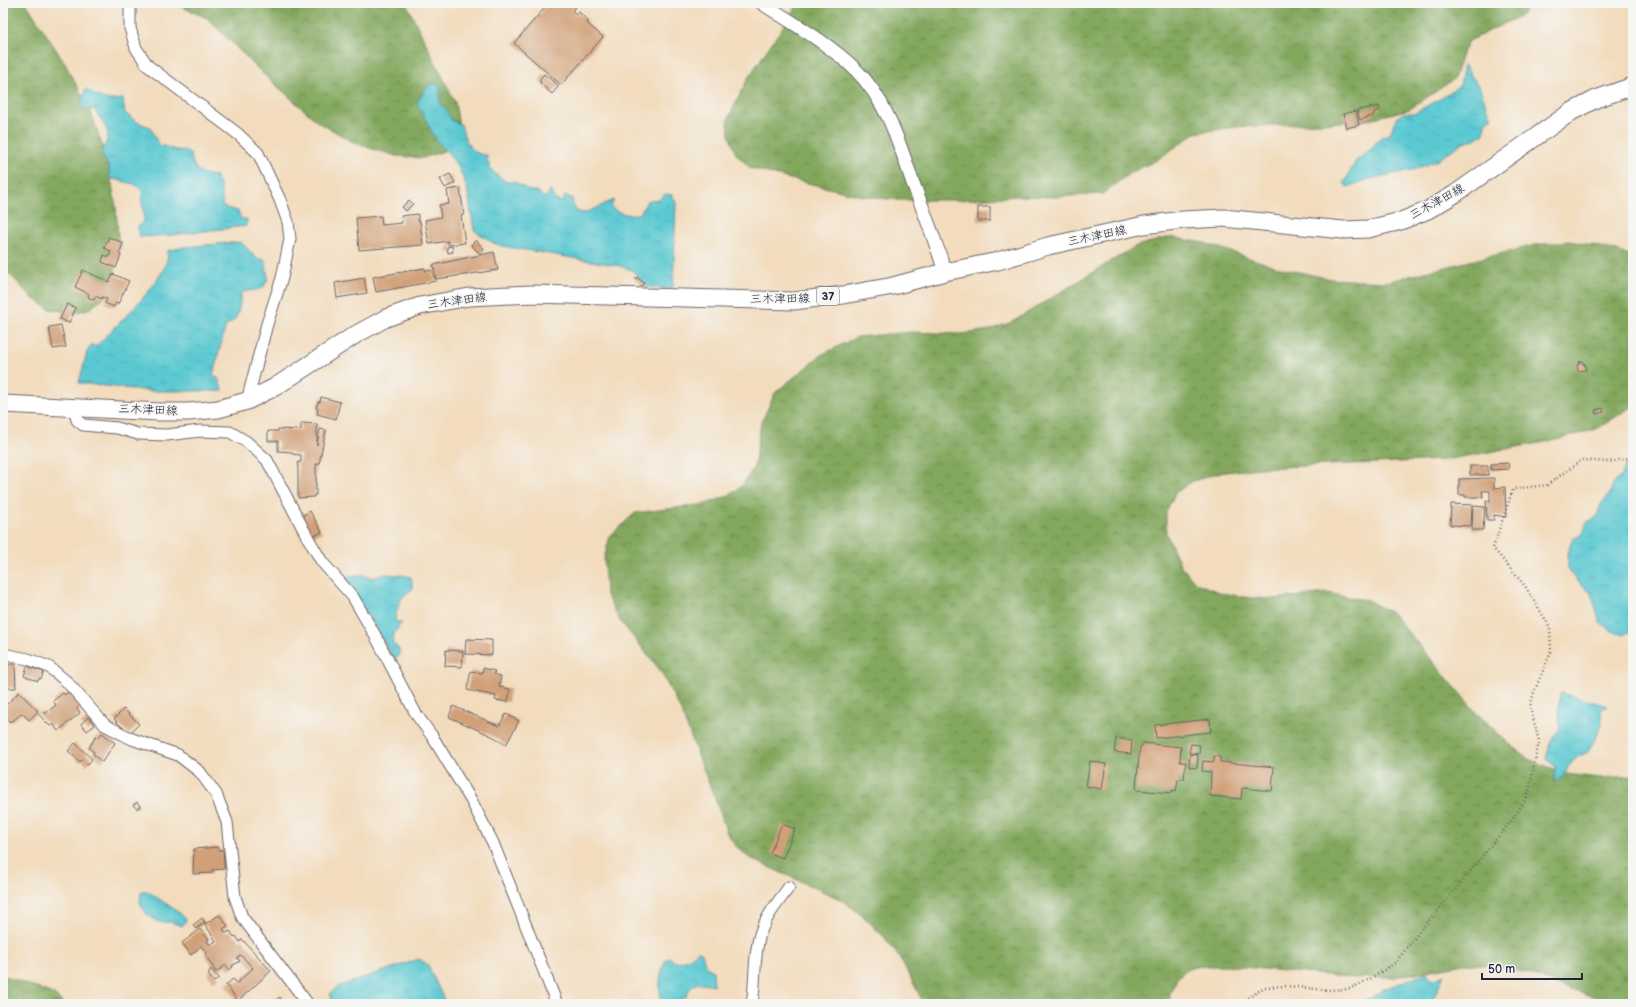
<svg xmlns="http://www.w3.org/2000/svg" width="1636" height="1007" font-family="'Balsamiq Sans','Klee One',sans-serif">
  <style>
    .forest { fill: url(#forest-crowns); stroke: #52644c }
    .water { fill: url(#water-ripples); stroke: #3f7686 }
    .building { fill: #d1a078 }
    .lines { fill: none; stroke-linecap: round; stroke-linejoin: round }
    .minor-casing { stroke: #6b6368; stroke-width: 13 }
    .tertiary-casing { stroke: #6b6368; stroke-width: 15 }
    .primary-casing { stroke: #6b6368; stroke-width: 19 }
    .path { stroke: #6b6368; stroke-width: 2.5; stroke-dasharray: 1 3; stroke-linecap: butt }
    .minor { stroke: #fff; stroke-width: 11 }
    .tertiary { stroke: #fff; stroke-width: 13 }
    .primary { stroke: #fff; stroke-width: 17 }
    .labels { text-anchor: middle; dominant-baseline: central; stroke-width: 3.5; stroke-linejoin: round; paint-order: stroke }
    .shield { fill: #f6f6f2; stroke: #626272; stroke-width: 1 }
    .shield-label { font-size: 11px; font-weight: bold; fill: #22223b }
    .street-label { font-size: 12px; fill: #22223b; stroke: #f6f6f2 }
  </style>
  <defs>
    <pattern id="forest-crowns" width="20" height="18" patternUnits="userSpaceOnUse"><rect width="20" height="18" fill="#82a75d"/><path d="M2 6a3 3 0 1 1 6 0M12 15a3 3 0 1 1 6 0" fill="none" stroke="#6a884e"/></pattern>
    <pattern id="water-ripples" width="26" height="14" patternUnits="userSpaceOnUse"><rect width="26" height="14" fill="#5cc9d2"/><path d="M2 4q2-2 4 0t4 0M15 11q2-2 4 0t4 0" fill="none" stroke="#50acb5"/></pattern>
  </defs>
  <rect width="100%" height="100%" fill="#f6f6f2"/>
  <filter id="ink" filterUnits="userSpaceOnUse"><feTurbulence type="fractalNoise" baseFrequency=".025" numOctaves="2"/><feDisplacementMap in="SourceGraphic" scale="8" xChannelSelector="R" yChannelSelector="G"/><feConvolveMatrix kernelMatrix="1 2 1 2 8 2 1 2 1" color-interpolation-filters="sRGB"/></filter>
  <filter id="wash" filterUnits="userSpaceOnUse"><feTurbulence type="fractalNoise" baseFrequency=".012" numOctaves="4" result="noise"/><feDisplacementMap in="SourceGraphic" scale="16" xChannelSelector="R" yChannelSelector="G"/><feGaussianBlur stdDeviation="0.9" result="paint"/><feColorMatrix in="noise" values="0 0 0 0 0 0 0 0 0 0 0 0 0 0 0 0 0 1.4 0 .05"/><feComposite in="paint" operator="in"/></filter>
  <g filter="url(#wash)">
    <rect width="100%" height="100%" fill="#f2dcbd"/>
    <g class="forest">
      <polygon points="3,3 26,3 64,62 91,112 108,162 116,207 119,250 114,274 103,298 91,308 75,313 50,309 32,298 3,267"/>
      <polygon points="173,3 406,3 455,102 459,126 453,142 444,151 423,158 396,156 357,144 318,122 261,72 207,18"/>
      <polygon points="799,3 1531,3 1522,15 1469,41 1462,54 1454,79 1410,109 1362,121 1235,127 1195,133 1157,160 1130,173 1102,194 1056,197 1018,196 959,200 898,200 862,196 782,177 750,168 736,154 729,135 728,119 748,78"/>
      <polygon points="1170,237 1205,243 1276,267 1331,279 1385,282 1535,245 1569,241 1598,246 1633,256 1633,406 1597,429 1556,440 1445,460 1258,468 1218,473 1193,481 1175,493 1166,512 1166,533 1181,566 1196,583 1221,593 1251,598 1274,599 1327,593 1367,600 1392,613 1475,711 1508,743 1529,759 1566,774 1600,778 1633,776 1633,1002 1610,1001 1571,990 1527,973 1493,965 1464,964 1394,977 1356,978 1233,966 1204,966 1188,968 1178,977 1170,993 1170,1004 924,1004 903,963 885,938 864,917 842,900 764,865 747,856 734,844 726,831 720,812 680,709 660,670 620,621 606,595 604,559 610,536 635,513 706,504 728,496 742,486 754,467 761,423 775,393 821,355 857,337 912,332 962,334 990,330 1012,322 1136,246"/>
      <polygon points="3,975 53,994 64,1004 3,1004"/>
    </g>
    <g class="water">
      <polygon points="1464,65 1480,88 1487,108 1492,117 1485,122 1484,134 1475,139 1463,142 1438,160 1416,169 1369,179 1347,187 1344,183 1356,161 1371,149 1381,137 1390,134 1396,118 1404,113 1414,113 1445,96 1460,85"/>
      <path d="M436 83 440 85V104L446 109 452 121 461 124C464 137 469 155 487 155V160L491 170 506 182H515L530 191H538L543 198 548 195 550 190 555 200 562 202 565 196 572 198 573 205 578 212 585 213 614 200 611 207C619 215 629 215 640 214L647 201 659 199 665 194 672 195 676 202 673 289 647 287 632 270 620 266 502 246 493 243 474 230 467 188 460 170 450 155 436 140 417 103 427 86Z"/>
      <path d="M86 89C98 98 108 102 123 99L125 113 137 122 150 127 159 145C167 146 176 152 184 150L191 155C193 171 201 175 216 176V179C223 187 221 198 223 207L238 211 241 219H247L246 226 171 235 140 237 138 227 144 220C144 208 140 202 142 190L134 184 109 178V168L101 152C114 131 105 128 95 110L82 108 81 101Z"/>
      <path d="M241 242 256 258 265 260 268 278 264 287C257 291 249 290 242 292 238 306 241 320 226 325L213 375 218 378 223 391H151L79 383 87 352 92 344 95 347C114 328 162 284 167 260 168 257 167 254 167 251L184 247Z"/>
      <polygon points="1633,463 1633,630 1623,635 1610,630 1600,622 1591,593 1577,581 1568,568 1567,553 1573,539 1582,534 1587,522 1597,517 1601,504 1609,495 1614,482 1622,476 1625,465"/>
      <path d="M384 574 401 575 411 577 413 589C399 596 397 608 395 622H402L394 634 392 642 399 649V654L395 661 345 577 363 575 374 578Z"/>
      <polygon points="1560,693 1608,706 1601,710 1602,725 1594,741 1588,752 1576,758 1568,767 1564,777 1554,782 1555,766 1546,759 1550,742 1560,728 1559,706"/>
      <polygon points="147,891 180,913 186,920 182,926 170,922 158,922 146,913 140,903 141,893"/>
      <path d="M699 950C707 958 700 965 713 971L714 985C698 982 692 981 686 997L674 1004H663C657 989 660 973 666 959L670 957 674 962C684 962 692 958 699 950Z"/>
      <polygon points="419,959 428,965 446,1004 334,1004 330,994 337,987"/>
      <polygon points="1427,972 1431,981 1444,975 1431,1004 1350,1004 1369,1000 1382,990"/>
    </g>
    <g id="blocks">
      <g class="building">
        <polygon points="549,3 563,3 565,4 572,3 576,7 572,11 576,15 579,12 588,21 587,23 603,37 561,85 514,43"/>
        <polygon points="544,74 559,86 552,94 540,83 541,82 539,80"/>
        <polygon points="1379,106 1380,110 1374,112 1374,115 1372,116 1360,120 1357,110"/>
        <polygon points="1356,111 1359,125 1346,128 1343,114"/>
        <polygon points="450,174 455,183 445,188 440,179"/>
        <polygon points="460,188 464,215 461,215 465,243 448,245 448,241 429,244 425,220 441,217 439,205 449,204 447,190"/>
        <polygon points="409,200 413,204 406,211 402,207"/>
        <rect x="978" y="207" width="12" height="14"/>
        <polygon points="418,214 418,221 420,221 423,245 359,250 356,218 381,216 382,225 402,223 401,216"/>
        <polygon points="109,237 123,243 119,254 121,255 116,268 102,262 104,255 109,257 111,251 104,248"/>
        <polygon points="476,240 484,249 480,254 471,245"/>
        <polygon points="452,246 453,252 448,253 447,247"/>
        <polygon points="494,252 498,270 436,279 433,265"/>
        <polygon points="425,268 425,271 431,270 436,281 376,292 373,277"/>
        <polygon points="83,270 109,282 113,274 129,281 118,304 116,303 114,307 105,303 107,299 102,297 101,299 96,296 94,300 88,297 89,294 75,287"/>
        <polygon points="637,277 644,283 642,286 635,279"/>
        <polygon points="364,278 367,293 337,298 335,283"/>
        <polygon points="67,304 76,308 69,323 60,319"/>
        <polygon points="61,325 66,347 53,349 49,327"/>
        <polygon points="1583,361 1583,364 1585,364 1586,370 1578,371 1577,365 1579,364 1579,362"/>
        <polygon points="321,397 340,402 336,419 317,414 318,409 316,408 318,402 320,402"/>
        <polygon points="1603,408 1604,412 1596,414 1595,410"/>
        <polygon points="301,423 317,424 317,445 320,429 326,430 319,464 316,464 316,495 314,495 314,497 298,498 298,462 301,462 301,455 292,454 292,452 278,451 278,441 268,441 268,431 278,431 278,429 301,430"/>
        <polygon points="1508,463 1509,469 1491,470 1491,464"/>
        <rect x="1470" y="466" width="18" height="9"/>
        <polygon points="1494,478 1494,488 1505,487 1506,517 1494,515 1494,520 1487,520 1486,501 1490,501 1490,491 1482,491 1483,497 1465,497 1465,495 1459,495 1459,479"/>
        <polygon points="1451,504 1472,505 1471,526 1450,525"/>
        <polygon points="1473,506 1485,507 1483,530 1472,530"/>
        <polygon points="310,511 322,532 312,537 301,516"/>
        <polygon points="466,639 492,640 492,655 465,654"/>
        <polygon points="446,650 463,651 462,667 445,666"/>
        <polygon points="3,664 15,664 16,688 3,688"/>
        <polygon points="27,666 44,672 41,679 39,678 38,681 24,676"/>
        <polygon points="483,668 495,671 494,674 501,676 499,687 510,689 508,702 495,700 496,696 467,690 471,671 482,673"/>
        <polygon points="69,691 80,705 77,708 80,713 58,731 53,724 50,726 38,714 42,711 45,714 56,705 53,701 63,693 65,695"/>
        <polygon points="19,692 38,711 29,720 22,713 13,721 12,720 10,722 3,715 3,708"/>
        <polygon points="453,706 499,726 506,714 519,721 506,745 494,737 449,717"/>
        <polygon points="124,709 139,724 129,734 114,719"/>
        <polygon points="88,717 95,725 87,731 81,724"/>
        <polygon points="1210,719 1211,732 1156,738 1155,725"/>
        <polygon points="102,733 115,743 102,762 93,754 94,752 89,748 96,736 98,738"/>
        <polygon points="1116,738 1132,740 1131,754 1114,752"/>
        <polygon points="75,743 92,759 87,765 82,760 80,762 68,751"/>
        <polygon points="1143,743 1181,747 1180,762 1186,762 1184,779 1178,779 1176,791 1172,790 1172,793 1137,790 1136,787 1140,747 1143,745"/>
        <polygon points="1191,744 1200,745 1199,754 1189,753"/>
        <polygon points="1190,754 1198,755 1197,768 1189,767"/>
        <polygon points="1214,756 1220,757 1220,762 1274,767 1272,791 1242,788 1241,799 1210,796 1211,772 1202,771 1203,761 1214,762"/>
        <polygon points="1090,761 1106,764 1102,789 1086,786"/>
        <polygon points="137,802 140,806 137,809 133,805"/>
        <polygon points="782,824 795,829 783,858 770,853"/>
        <polygon points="218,847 218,850 223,850 224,869 212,870 212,873 193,874 194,849"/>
        <polygon points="219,915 228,926 223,929 226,933 230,931 234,937 236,936 240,942 242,939 271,971 238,1001 226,985 233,979 237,983 253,968 241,955 237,958 240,961 232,966 233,967 229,970 226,965 216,972 205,954 207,953 201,946 191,955 182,943 200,929 209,939 207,941 210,945 216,941 205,924"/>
        <polygon points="202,918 205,923 196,929 193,925"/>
        <polygon points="211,969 219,978 214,982 208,974"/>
        <polygon points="280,997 285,1004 270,1004"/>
      </g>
    </g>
  </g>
  <g filter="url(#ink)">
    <use href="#blocks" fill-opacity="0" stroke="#6b6368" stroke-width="1"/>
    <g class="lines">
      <g class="minor-casing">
        <g id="minor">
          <polyline points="130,3 130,28 136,48 148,66 238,134 258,153 280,200 288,222 290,239 282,278 267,324 247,401"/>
          <polyline points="74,407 77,420 83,425 117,428 138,434 167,435 200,431 230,432 247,442 267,460 308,538 322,562 353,597 376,637 416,714 432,736 471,800 493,843 557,1004"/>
          <polyline points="3,654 28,659 49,667 67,682 105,725 132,739 178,755 200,772 216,794 227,822 235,897 242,917 308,1004"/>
          <path d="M752 1004C756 981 753 957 760 934 766 916 779 901 789 887"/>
        </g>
      </g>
      <g class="tertiary-casing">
        <path id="tertiary" d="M762 3C794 24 828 43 856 70 887 101 899 143 913 183 924 212 936 242 945 272"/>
      </g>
      <g class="primary-casing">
        <polyline id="primary" points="3,404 160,412 189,412 218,409 247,401 275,387 355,335 386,318 420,306 469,297 532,294 794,301 843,295 893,286 945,272 998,261 1048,246 1144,225 1183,220 1223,218 1343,230 1368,229 1401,221 1428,210 1455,194 1571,112 1596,99 1633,86"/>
      </g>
      <polyline class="path" points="1244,1004 1245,1000 1265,987 1287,986 1328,990 1349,989 1370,979 1395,963 1426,923 1437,912 1512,820 1528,796 1539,741 1530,707 1534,692 1551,652 1550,627 1525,586 1493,548 1513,489 1547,485 1582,460 1609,462 1633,457"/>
      <use href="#minor" class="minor"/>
      <use href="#tertiary" class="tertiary"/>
      <use href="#primary" class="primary"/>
    </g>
  </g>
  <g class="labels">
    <rect class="shield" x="817" y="287" width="22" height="18" rx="3"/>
    <g class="shield-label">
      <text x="828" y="296">37</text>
    </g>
    <g class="street-label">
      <text transform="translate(1437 202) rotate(-29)">三木津田線</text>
      <text transform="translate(1097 236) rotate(-12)">三木津田線</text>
      <text transform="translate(780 299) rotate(-1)">三木津田線</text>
      <text transform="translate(457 301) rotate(-8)">三木津田線</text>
      <text transform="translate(148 410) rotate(2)">三木津田線</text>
    </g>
  </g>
  <rect width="1636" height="1007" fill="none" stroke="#f6f6f2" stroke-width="16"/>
  <path d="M1482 973v6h100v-6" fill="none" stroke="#22223b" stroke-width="2"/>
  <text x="1488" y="973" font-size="12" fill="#22223b" stroke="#f6f6f2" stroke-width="3" paint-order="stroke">50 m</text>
</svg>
